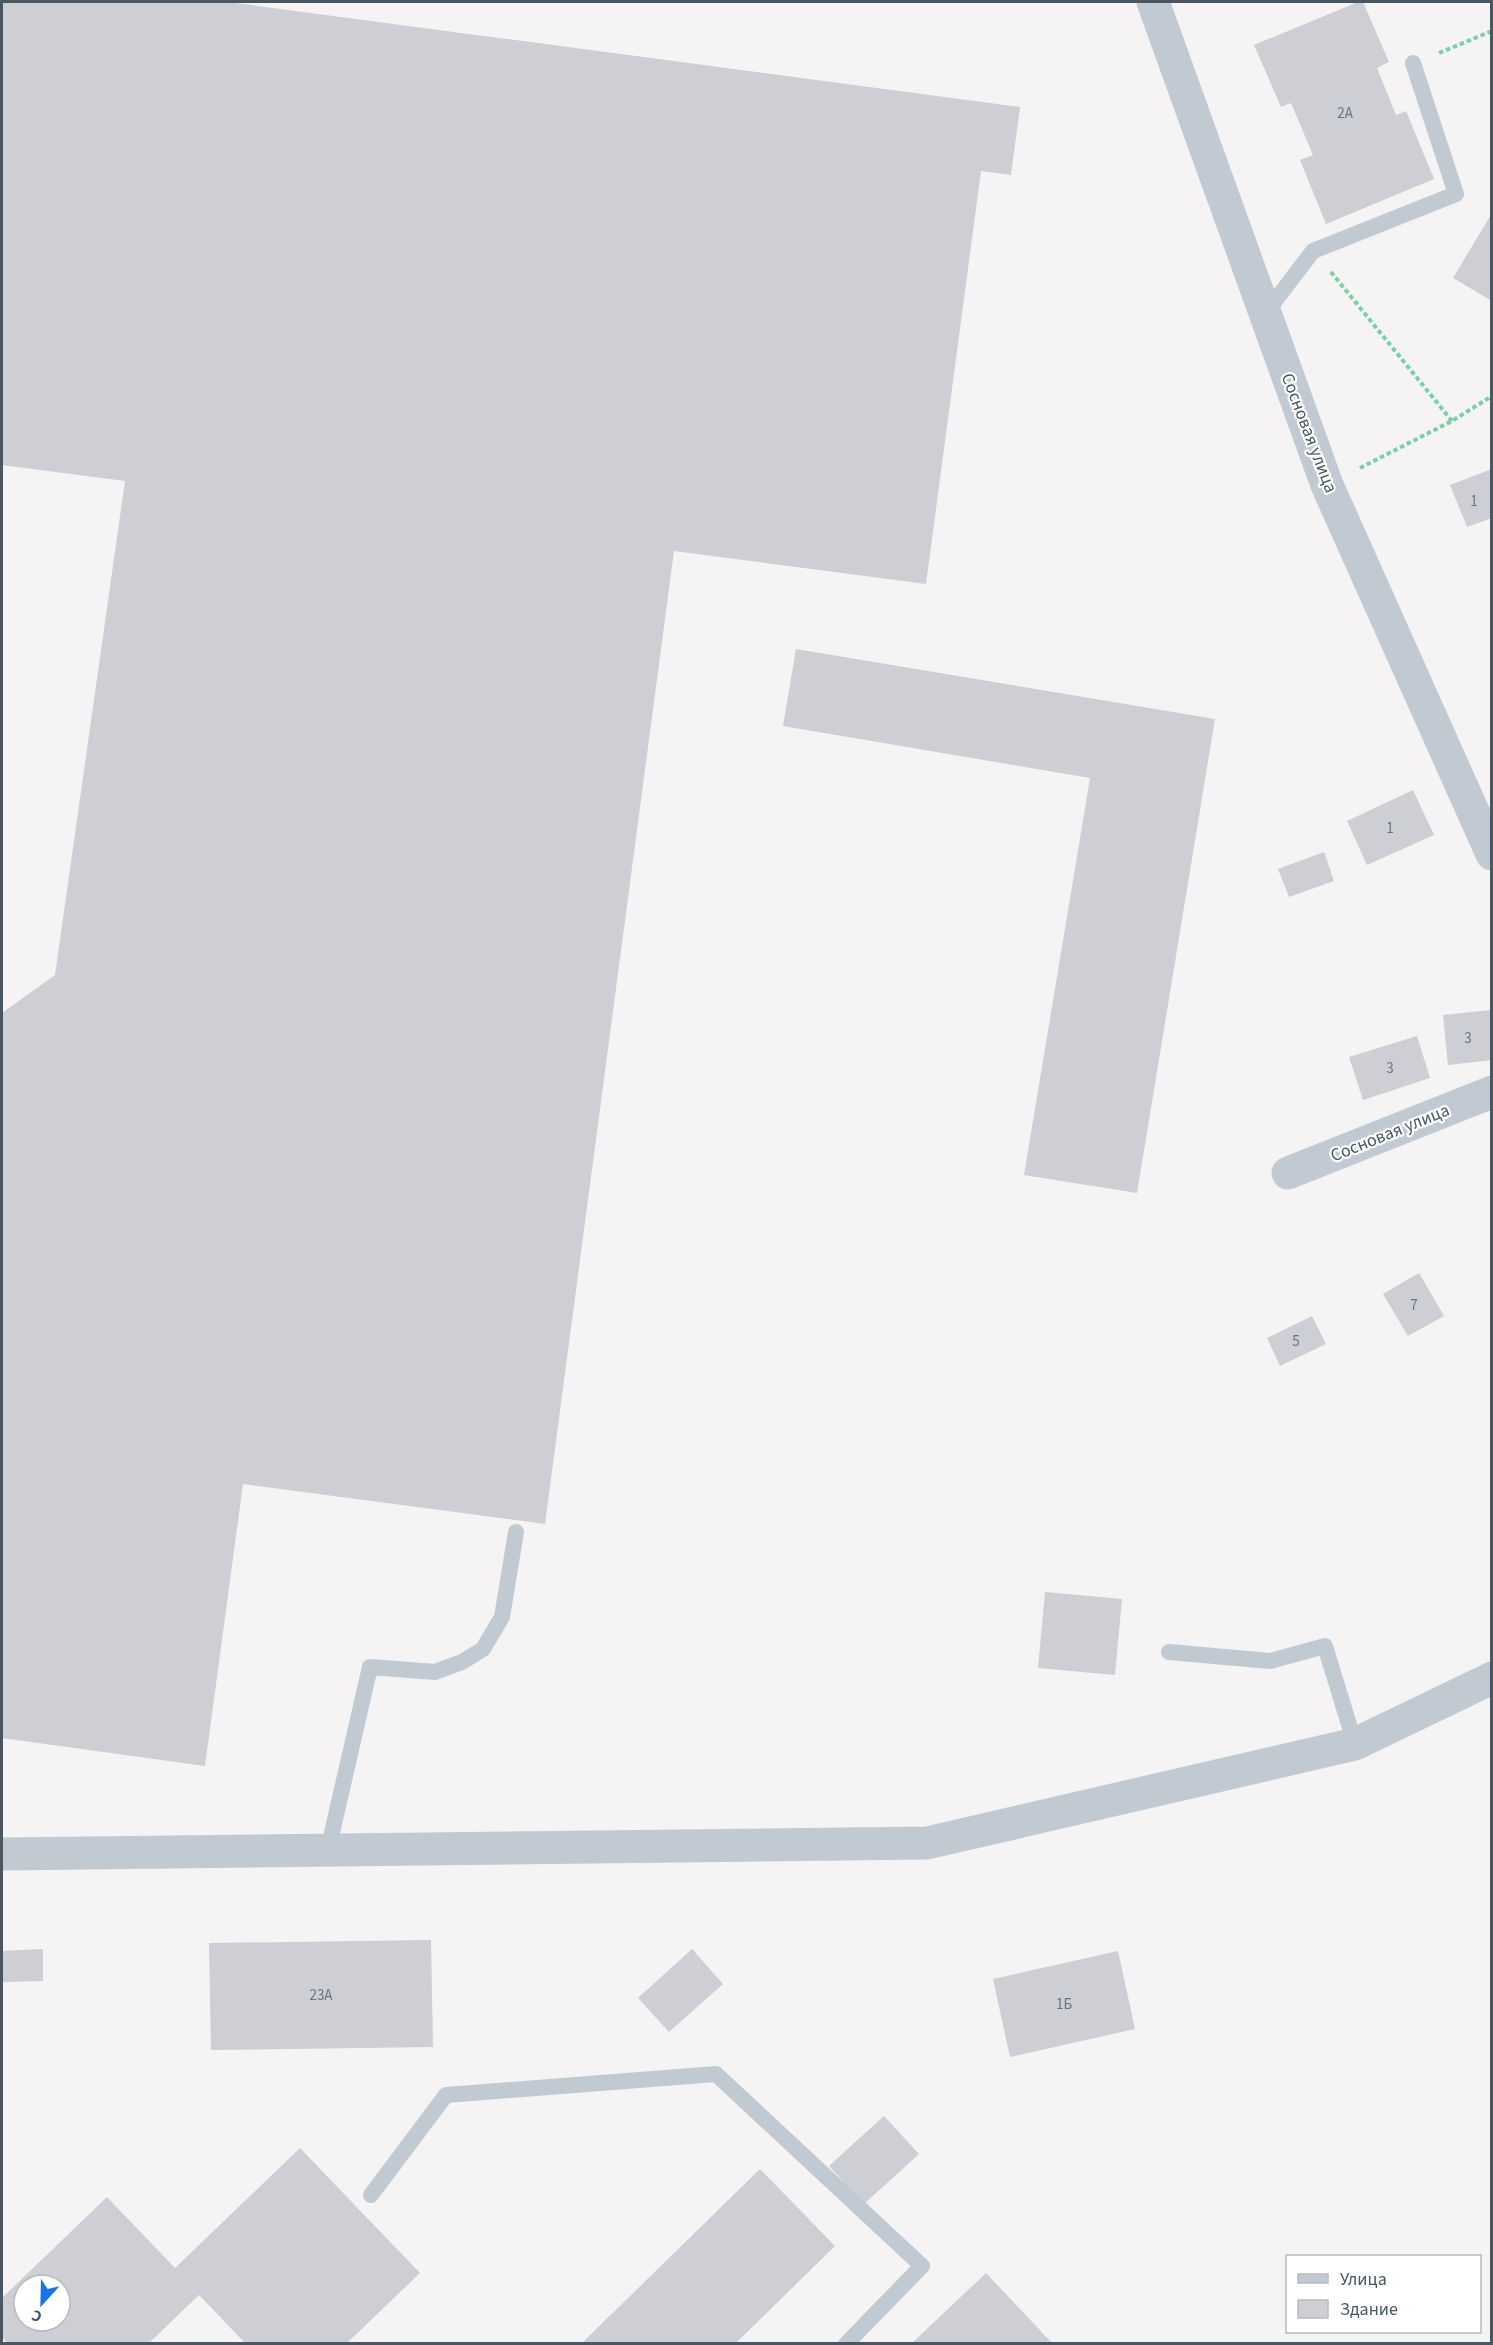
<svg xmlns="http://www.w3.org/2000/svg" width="1493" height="2345" font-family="'Source Sans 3',sans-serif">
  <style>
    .building { fill: #cdcfd5; fill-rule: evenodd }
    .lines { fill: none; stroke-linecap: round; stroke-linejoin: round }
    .path { stroke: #7ad0a6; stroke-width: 4; stroke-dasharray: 4.5 3; stroke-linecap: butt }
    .service { stroke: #c1cad2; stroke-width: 16 }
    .minor { stroke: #c1cad2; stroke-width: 33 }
    .tertiary { stroke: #c1cad2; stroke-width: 33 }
    .labels { text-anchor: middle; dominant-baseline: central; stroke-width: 4.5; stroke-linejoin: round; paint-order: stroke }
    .number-label { font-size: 15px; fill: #6b747e }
    .street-label { font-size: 18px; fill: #4a5661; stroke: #fff }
  </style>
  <rect width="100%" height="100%" fill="#f5f3f3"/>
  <g class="building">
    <polygon points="2,2 228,2 1020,107 1011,175 981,171 926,584 674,551 545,1524 243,1484 205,1766 2,1738 2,1013 55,975 125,481 2,465"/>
    <polygon points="1358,2 1363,2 1389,62 1377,68 1396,115 1406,111 1434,179 1326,224 1300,160 1313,155 1291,103 1281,107 1254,45"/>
    <polygon points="1492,213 1492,301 1453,278"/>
    <polygon points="1492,469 1492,518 1467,527 1450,485"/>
    <polygon points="796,649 1215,719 1137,1193 1024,1175 1090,778 783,726"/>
    <polygon points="1413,790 1434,835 1367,865 1347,821"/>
    <polygon points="1324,852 1334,881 1289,897 1278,869"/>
    <polygon points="1491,1010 1492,1060 1448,1065 1443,1015"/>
    <polygon points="1417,1036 1430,1078 1363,1100 1349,1057"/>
    <polygon points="1419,1273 1444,1316 1408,1336 1383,1294"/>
    <polygon points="1312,1316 1326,1344 1280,1366 1267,1338"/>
    <polygon points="1045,1592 1122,1599 1115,1675 1038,1668"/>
    <polygon points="431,1940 433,2047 211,2050 209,1943"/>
    <polygon points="43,1949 43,1981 2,1982 2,1951"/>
    <polygon points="692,1949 723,1984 669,2032 638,1998"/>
    <polygon points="1118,1951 1135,2029 1010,2057 993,1979"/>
    <polygon points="884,2116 919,2154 864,2204 829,2166"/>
    <path d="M300 2148 420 2273 346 2344H246L199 2295 148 2344H8L2 2337V2298L107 2197 175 2268ZM24 2285H60V2321H24Z"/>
    <polygon points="760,2169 835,2246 735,2344 581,2344"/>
    <polygon points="986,2273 1053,2344 911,2344"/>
  </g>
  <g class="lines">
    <g class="path">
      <polyline points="1439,53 1492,31"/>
      <polyline points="1331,272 1452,421"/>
      <polyline points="1360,468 1452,421 1492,396"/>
    </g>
    <g class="service">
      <polyline points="1265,314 1313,251 1456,194 1413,63"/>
      <polyline points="1169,1652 1270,1661 1325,1646 1355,1744"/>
      <polyline points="328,1850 370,1667 435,1672 462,1662 483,1649 502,1617 516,1532"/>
      <polyline points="371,2195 446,2095 716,2074 922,2266 846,2344"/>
    </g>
    <g class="minor">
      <polyline points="1153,2 1327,485 1492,854"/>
      <polyline points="1288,1173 1492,1092"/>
    </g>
    <polyline class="tertiary" points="2,1854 927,1843 1355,1744 1492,1678"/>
  </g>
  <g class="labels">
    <g class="number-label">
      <text x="1345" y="113">2А</text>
      <text x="1474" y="501">1</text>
      <text x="1390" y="828">1</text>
      <text x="1468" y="1038">3</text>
      <text x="1390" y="1068">3</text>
      <text x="1414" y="1305">7</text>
      <text x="1296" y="1341">5</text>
      <text x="321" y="1995">23А</text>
      <text x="1064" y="2004">1Б</text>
    </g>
    <g class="street-label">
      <text transform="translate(1309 433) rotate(69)">Сосновая улица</text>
      <text transform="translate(1390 1133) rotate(-22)">Сосновая улица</text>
    </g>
  </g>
  <rect width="1493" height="2345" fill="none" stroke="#4a5661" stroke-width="6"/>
  <rect x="1286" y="2255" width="195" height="78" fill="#ffffff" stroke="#b7bbc0" stroke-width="1.5"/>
  <rect x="1298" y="2274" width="30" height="9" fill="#c1cad2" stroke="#b7bbc0" stroke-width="1.5"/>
  <text x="1340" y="2285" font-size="18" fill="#4a5661">Улица</text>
  <rect x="1298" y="2300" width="30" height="18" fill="#cdcfd5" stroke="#b7bbc0" stroke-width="1.5"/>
  <text x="1340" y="2315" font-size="18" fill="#4a5661">Здание</text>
  <g transform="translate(42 2303) rotate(202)"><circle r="28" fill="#ffffff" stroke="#b7bbc0" stroke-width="1.5"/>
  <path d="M0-4.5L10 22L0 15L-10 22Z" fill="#1a73e8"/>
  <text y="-9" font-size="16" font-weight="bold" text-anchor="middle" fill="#4a5661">С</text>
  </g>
</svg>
